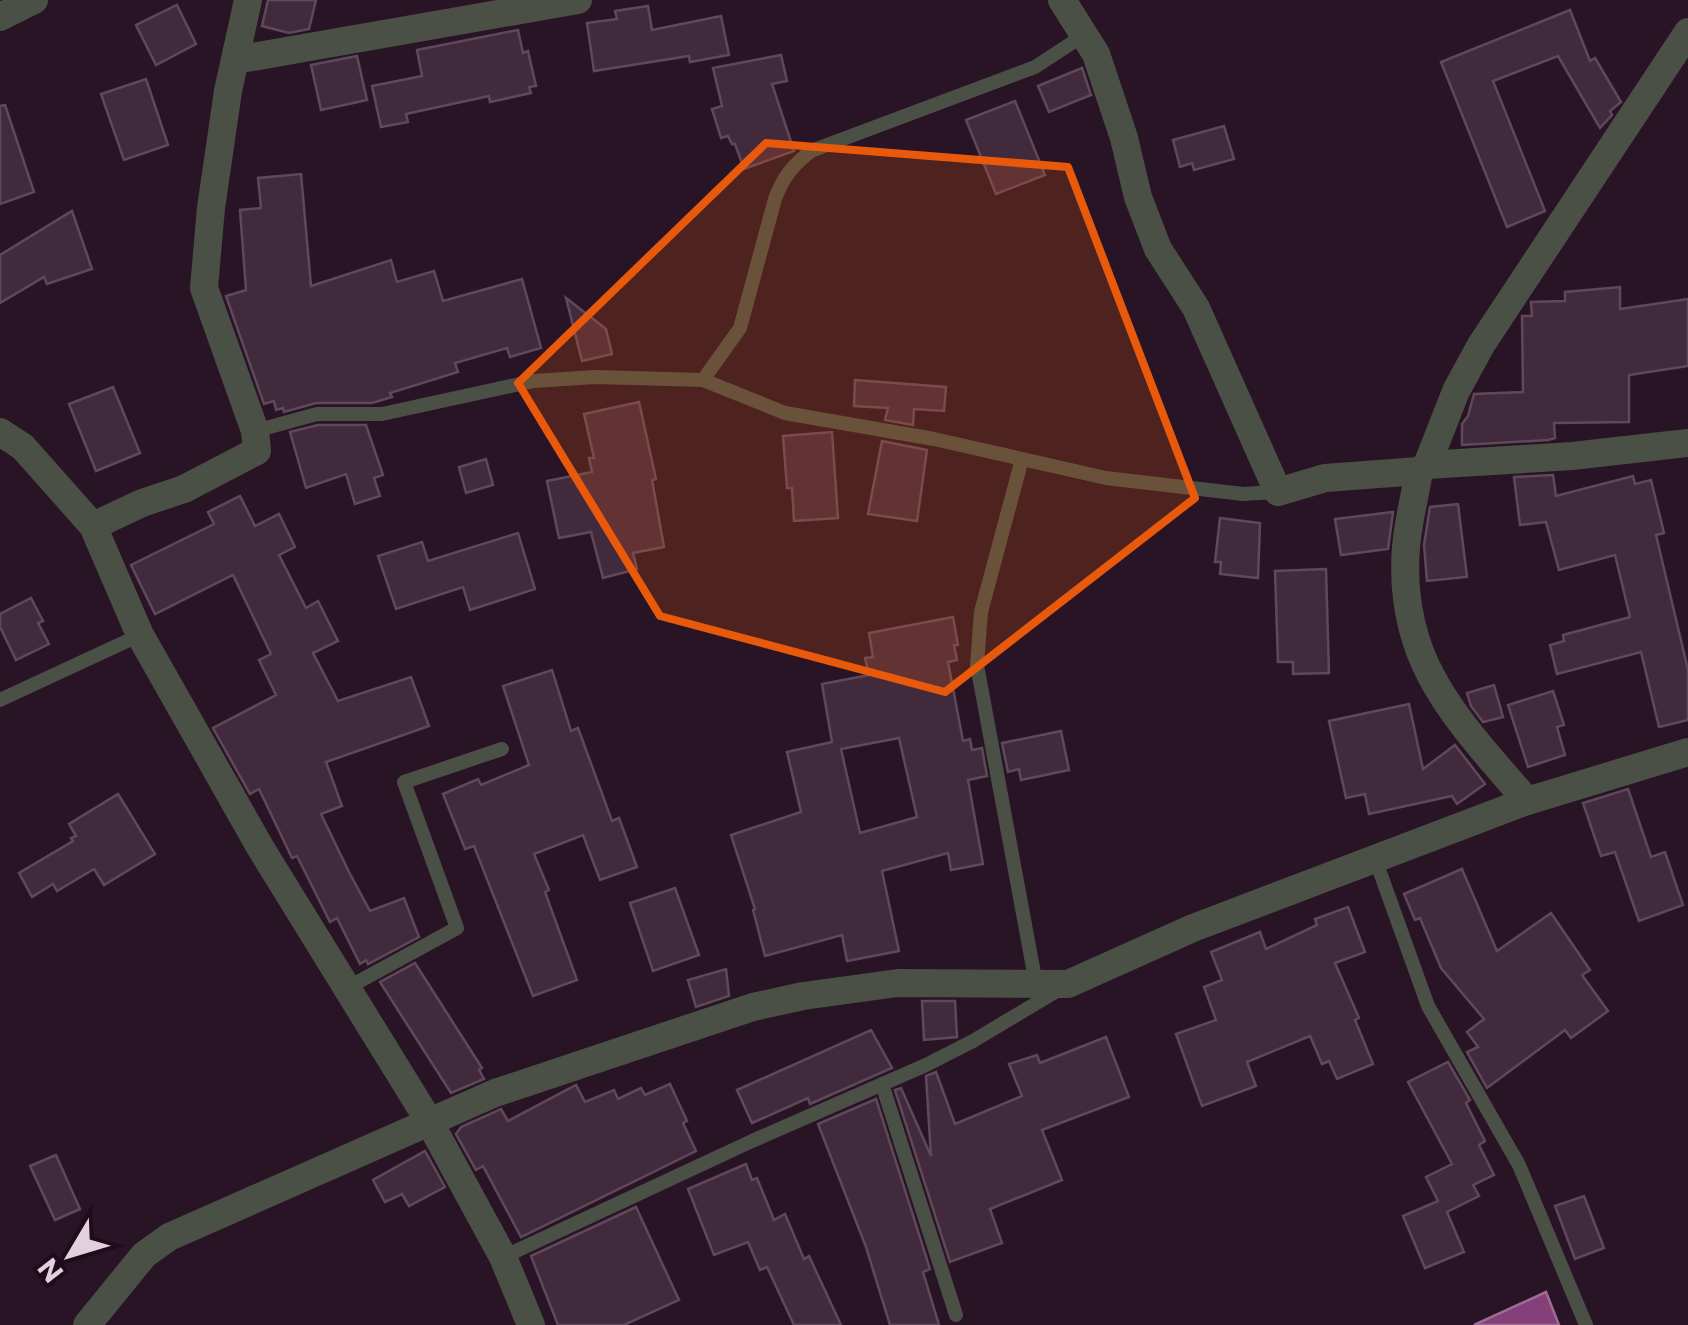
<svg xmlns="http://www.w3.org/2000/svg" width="1688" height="1325" font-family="Commissioner,sans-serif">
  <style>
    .water { fill: #844179; stroke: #a06c97; stroke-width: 2.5 }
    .building { fill: #412a3c; stroke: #60485b; stroke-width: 2.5; fill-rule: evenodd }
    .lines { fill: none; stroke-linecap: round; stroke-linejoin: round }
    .service { stroke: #4a5045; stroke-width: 14 }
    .minor { stroke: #4a5045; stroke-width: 28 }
    .tertiary { stroke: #4a5045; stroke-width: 28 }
    .marked { fill: #e8590c; fill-opacity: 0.2; stroke: #e8590c; stroke-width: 8; stroke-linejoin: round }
  </style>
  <rect width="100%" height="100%" fill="#291425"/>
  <polygon class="water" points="1546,1292 1559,1325 1474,1325"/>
  <g class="building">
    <polygon points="268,0 316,0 309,29 289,33 262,26"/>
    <polygon points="177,5 196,44 156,65 136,25"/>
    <polygon points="648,6 652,30 721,16 729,55 690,62 689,56 594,71 587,23 617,19 615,11"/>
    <polygon points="1570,10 1590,61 1595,58 1621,102 1610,111 1612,115 1600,128 1558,56 1493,81 1545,211 1507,227 1441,62"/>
    <polygon points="518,30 523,53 528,51 536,86 529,87 531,93 490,102 489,96 406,114 408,122 381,127 372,86 422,76 417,50"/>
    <polygon points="781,55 787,81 772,84 794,151 744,169 735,144 732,144 728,136 721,138 712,109 722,106 713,68"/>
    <polygon points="357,56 367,100 321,110 311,65"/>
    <polygon points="1082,68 1091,95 1049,112 1038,86"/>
    <polygon points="146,79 168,145 124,160 101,94"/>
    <polygon points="1015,101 1045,175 996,194 966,120"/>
    <polygon points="5,105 34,192 0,204 0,106"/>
    <polygon points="1224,126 1234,159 1194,170 1192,163 1180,167 1173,140"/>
    <polygon points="301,174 311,286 391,260 397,282 434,271 443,301 522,279 541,348 510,357 507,348 455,363 458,372 390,393 392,397 372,403 316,403 284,412 283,408 276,410 274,401 264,404 226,296 246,290 240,210 261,208 258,178"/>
    <polygon points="72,211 92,269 47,284 44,277 0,303 0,255"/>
    <polygon points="1620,287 1620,309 1688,299 1688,366 1629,375 1629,422 1554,423 1555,438 1548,440 1462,445 1462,424 1468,416 1474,394 1523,392 1522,316 1532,316 1531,302 1565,301 1565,292"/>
    <polygon points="566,298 606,329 612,354 582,361"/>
    <polygon points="855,380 946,387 944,411 914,409 913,425 885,420 888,408 854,406"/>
    <polygon points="113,387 140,453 96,471 69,404"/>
    <polygon points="639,402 656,479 652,480 664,547 633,553 637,569 603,578 591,532 559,538 547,481 592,472 589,458 594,458 584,414"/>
    <polygon points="318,425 366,425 383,475 374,478 380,496 355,504 346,474 306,488 290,432"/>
    <polygon points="832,432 838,518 794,521 792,488 787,488 783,436"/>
    <polygon points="882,441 927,450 917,521 868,514"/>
    <polygon points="486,459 493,485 466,493 459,467"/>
    <polygon points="1553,475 1556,496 1633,476 1635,484 1651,480 1664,533 1656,535 1688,670 1688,720 1659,727 1641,652 1557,674 1550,645 1564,641 1563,635 1630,617 1615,555 1559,570 1546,522 1520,525 1514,477"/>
    <polygon points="240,496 255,526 279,514 295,547 279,555 306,608 318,601 338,641 313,653 338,701 411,677 429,726 326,762 342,806 321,814 349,872 370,911 404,898 419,937 368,964 366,960 360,964 337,918 330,922 297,856 292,858 259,789 250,794 213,728 276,695 259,660 271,654 233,575 155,614 131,565 214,524 208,512"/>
    <polygon points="1458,504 1467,577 1427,581 1424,545 1430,507"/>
    <polygon points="1393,512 1388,549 1341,555 1335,519"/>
    <polygon points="1220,518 1260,523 1258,578 1220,574 1221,562 1215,562"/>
    <polygon points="518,533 535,589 470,610 463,587 396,609 378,556 422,542 428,561"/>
    <polygon points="1326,569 1329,673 1293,674 1293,662 1278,662 1275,571"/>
    <polygon points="31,598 43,621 38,623 49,644 16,660 0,627 0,614"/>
    <path d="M953 617 958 645H954L957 660 948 662 963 741 970 739 972 750 982 748 987 776 968 780 983 864 951 870 948 853 882 871 899 951 847 961 842 935 765 956 753 910 755 909 731 835 801 812 787 752 832 742 822 684 869 675 865 658 873 657 869 633ZM899 738 917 817 860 833 841 749Z"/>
    <polygon points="552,670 571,731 578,728 612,821 619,818 637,867 600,880 583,835 534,854 549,890 545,892 577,980 533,996 474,846 465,849 443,794 478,779 481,785 529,765 503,686"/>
    <polygon points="1494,685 1503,717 1483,722 1471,706 1467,693"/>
    <polygon points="1553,691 1564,725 1557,727 1565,755 1528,767 1508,705"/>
    <polygon points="1409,704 1423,769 1455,745 1485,784 1457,804 1452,796 1369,814 1365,794 1346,798 1329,721"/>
    <polygon points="1061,731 1069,770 1021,780 1019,769 1008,772 1002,743"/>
    <polygon points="1628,789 1651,857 1665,852 1683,905 1639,921 1615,852 1601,856 1583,803"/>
    <polygon points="118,794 155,854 104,885 94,869 57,891 53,884 32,897 19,873 73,841 71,838 76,836 69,824"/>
    <polygon points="1462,869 1497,951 1551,913 1590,970 1582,975 1608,1011 1571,1038 1565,1030 1487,1088 1467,1052 1478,1047 1467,1032 1484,1019 1441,968 1420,918 1415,920 1404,894"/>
    <polygon points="675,888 699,955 653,971 630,903"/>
    <polygon points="1348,907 1365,952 1335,963 1359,1018 1355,1020 1373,1064 1337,1079 1329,1061 1322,1064 1310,1036 1247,1062 1256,1086 1202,1106 1176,1034 1216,1020 1204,987 1222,980 1211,952 1260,932 1266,949 1317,925 1315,919"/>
    <polygon points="415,963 482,1068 479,1070 484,1079 451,1093 380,982"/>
    <polygon points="726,969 729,996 696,1007 688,980"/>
    <polygon points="922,1001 955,1001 957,1037 924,1040"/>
    <polygon points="871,1030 892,1068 810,1104 808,1098 752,1123 737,1090"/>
    <polygon points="1106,1037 1129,1097 1042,1130 1062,1180 990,1209 1002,1243 950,1262 895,1090 901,1088 931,1156 926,1076 936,1072 955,1124 1022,1096 1009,1064 1037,1055 1040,1063"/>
    <polygon points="1448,1062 1470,1100 1466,1103 1485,1141 1479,1145 1494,1175 1473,1185 1479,1196 1447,1212 1464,1252 1425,1268 1403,1216 1438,1201 1426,1177 1452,1164 1408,1082"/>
    <polygon points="670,1084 687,1121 683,1123 696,1151 521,1237 483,1166 476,1170 456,1134 461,1127 501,1109 508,1121 576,1085 585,1102 614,1090 618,1099 641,1088 645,1095"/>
    <polygon points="876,1099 930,1269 923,1272 939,1325 890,1325 866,1247 818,1124"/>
    <polygon points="425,1151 445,1187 409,1206 402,1194 385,1202 373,1180"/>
    <polygon points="56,1155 80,1209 55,1220 30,1166"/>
    <polygon points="746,1164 752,1180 757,1178 774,1220 785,1214 804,1259 809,1256 841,1325 794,1325 767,1267 760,1270 748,1242 714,1255 688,1189"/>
    <polygon points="1584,1196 1604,1248 1575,1259 1555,1206"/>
    <polygon points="636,1207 679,1300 624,1325 558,1325 531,1256"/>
  </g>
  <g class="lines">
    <g class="service">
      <path d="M703 380 740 328 775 199C783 177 793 165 811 151L1035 67 1084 35"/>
      <polyline points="255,431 317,414 382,414 534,381 595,377 703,380 785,413 934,439 1106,478 1243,494 1278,492"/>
      <polyline points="1022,459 981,612 977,665 1036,984"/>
      <polyline points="0,700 140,635"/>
      <polyline points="1376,861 1428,1006 1519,1165 1586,1325"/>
      <polyline points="347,988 457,928 404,782 502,749"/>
      <polyline points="882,1084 956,1315"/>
      <polyline points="503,1257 752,1141 926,1065 973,1041 1060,989"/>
    </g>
    <g class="minor">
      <polyline points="1062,0 1096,54 1124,138 1138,197 1158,249 1196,308 1278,492 1325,478 1419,471"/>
      <polyline points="235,60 578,0"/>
      <polyline points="0,432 23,447 93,526 140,635 260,847 429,1121 503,1257 531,1325"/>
      <polyline points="1427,465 1572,456 1688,443"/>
      <polyline points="93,526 142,503 184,489 257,451 255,431 204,288 211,208 228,91 248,0"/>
      <path d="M1527 801C1458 720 1397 663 1406 547 1408 522 1415 496 1419 471L1427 465 1456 391 1481 345 1688 32"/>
      <polyline points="87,1325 144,1255 169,1237 495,1093 753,1007 803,996 898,983 1068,984 1193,928 1527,801 1688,752"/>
    </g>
    <polyline class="tertiary" points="0,17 34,0"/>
  </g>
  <path class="marked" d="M766 143 1068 167 1195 498 945 692 660 616 518 383Z"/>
  <g transform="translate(70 1255) rotate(232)" stroke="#1f0b1b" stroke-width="8" paint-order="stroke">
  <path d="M0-8L18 38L0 25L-18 38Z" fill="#e0d1dc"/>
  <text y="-15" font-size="28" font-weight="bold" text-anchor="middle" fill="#e0d1dc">N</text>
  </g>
</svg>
